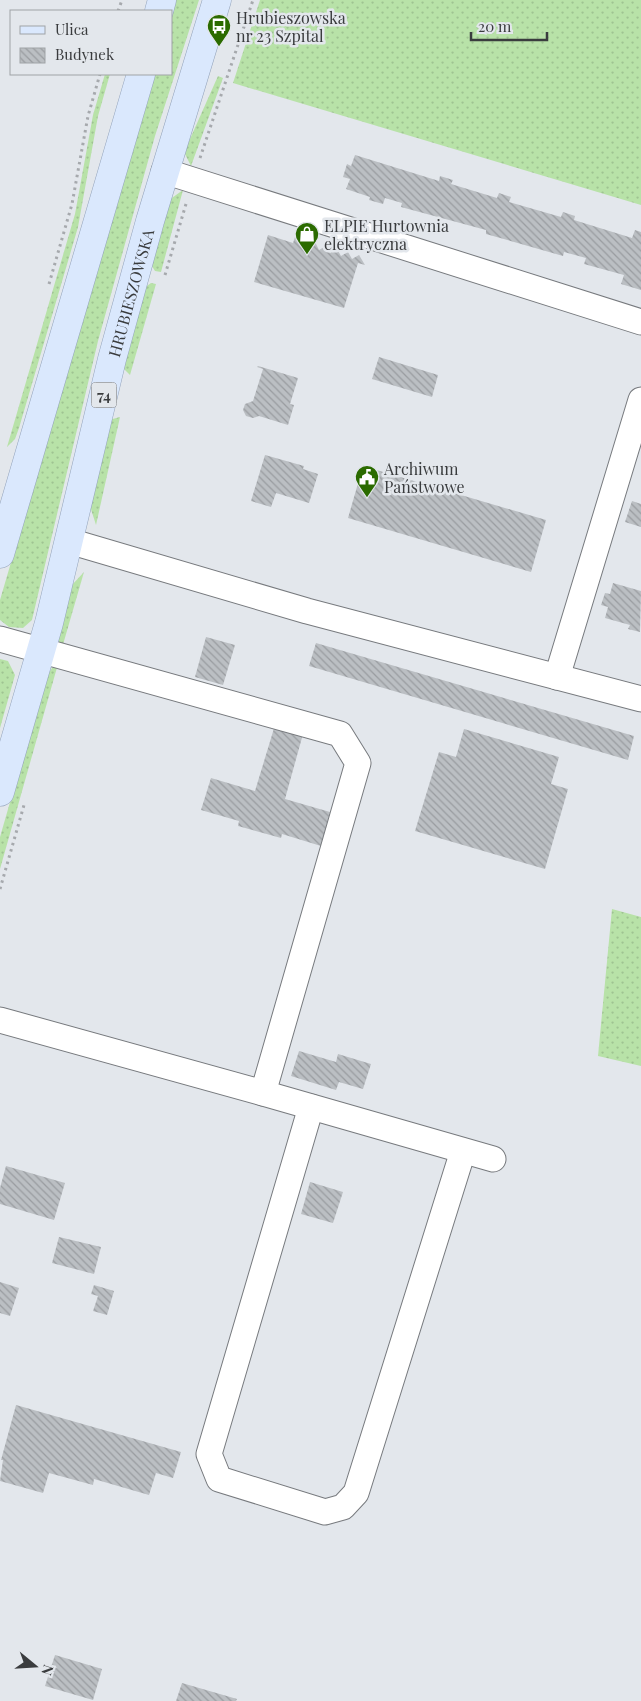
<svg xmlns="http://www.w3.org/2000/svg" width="641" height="1701" font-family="'Playfair Display',serif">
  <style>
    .grass { fill: url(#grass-dots) }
    .building { fill: url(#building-back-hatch) }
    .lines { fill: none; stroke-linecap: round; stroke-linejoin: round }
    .minor-casing { stroke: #777a7e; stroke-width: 27 }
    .major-casing { stroke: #92a2ba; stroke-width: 29 }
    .path { stroke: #a6a9ad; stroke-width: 3; stroke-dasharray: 2.5 4; stroke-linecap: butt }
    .minor { stroke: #fff; stroke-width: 25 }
    .major { stroke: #dae8fd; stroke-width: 28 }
    .labels { text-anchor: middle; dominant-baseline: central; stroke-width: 5; stroke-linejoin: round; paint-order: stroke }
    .shield { fill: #e3e7ec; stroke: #6d6f72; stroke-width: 1 }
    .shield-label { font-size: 15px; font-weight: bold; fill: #3a3c3e }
    .poi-label { font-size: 16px; fill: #3a3c3e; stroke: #e3e7ec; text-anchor: start }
    .street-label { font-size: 16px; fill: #3a3c3e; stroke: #e3e7ec }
  </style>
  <defs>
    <pattern id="grass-dots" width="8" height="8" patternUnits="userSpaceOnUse" patternTransform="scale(1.25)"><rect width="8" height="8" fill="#b8e2a8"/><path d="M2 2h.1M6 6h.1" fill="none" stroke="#9fc392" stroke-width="1.8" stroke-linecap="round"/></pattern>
    <pattern id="building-back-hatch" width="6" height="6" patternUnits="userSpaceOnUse" patternTransform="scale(1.25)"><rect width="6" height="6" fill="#bbbfc3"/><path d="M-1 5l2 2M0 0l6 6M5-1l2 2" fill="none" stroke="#999ca0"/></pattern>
  </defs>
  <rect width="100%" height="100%" fill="#e3e7ec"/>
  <g class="grass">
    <polygon points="176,0 199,0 155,136 98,341 32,620 23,628 9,627 0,620 0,600 154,74 171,74 171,15"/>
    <polygon points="260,0 641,0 641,205 233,83"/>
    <polygon points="105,74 110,74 98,116 78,227 19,428 15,439 7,447 75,214 93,115"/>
    <polygon points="218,76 223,78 191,166 185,154 186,148"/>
    <polygon points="183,190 161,272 155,271 150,263 169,200"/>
    <polygon points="151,283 156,284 130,375 123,368 144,288"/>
    <polygon points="120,417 96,525 90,506 109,420"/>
    <polygon points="84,572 62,648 57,643 72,585"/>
    <polygon points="0,659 8,661 15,675 0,728"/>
    <polygon points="58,664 0,869 0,837 46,677 52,668"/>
    <polygon points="612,909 641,917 641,1066 598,1056"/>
  </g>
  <g class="building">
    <polygon points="355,155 439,181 440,176 453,180 451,184 497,198 499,193 511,197 509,202 561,217 563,212 575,216 574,220 632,238 635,230 641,232 641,290 621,284 624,275 584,264 586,258 564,252 563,256 486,234 486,230 401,207 402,203 385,198 383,204 369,200 370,197 346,189 350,179 343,177 347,164 351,166"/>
    <polygon points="268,235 293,243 295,237 304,240 308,246 315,242 319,250 326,246 330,253 337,249 341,256 348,252 352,259 359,255 365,265 358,263 344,308 254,282"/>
    <polygon points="379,357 438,375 432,397 372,379"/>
    <polygon points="258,366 298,378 290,404 294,405 288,425 259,416 253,418 246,416 243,410 245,404 253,401 263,369 257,367"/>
    <polygon points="265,455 304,466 303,469 318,474 309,503 276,493 271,507 251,501"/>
    <polygon points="363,466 546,520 531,572 348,518"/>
    <polygon points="632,501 641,504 641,527 625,522"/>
    <polygon points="613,583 641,591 640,632 628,629 630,625 605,618 608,607 601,605 605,593 610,594"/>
    <polygon points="206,637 235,645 223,685 195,677"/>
    <polygon points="316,643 634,736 628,760 309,666"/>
    <polygon points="275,725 303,734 285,799 330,812 321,846 282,834 281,838 238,826 239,821 201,810 211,778 255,791"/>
    <polygon points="464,729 559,757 551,784 568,789 545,869 415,831 439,752 456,757"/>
    <polygon points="299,1051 336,1062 338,1054 371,1064 363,1089 339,1082 336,1090 291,1076"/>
    <polygon points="6,1166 65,1183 54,1220 0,1204 0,1188"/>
    <polygon points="310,1182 343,1192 333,1223 301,1214"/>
    <polygon points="59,1237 101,1247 94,1274 52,1263"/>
    <polygon points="0,1282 19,1288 10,1316 0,1313"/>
    <polygon points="94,1285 114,1291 107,1315 93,1311 98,1296 91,1294"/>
    <polygon points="16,1405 181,1452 173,1478 156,1473 149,1495 94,1479 93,1485 49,1473 43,1493 0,1481 3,1460 1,1460"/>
    <polygon points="55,1655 102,1669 93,1700 45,1686"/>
    <polygon points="182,1683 237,1699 236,1701 176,1701"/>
  </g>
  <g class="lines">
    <g class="minor-casing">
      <g id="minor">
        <polyline points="164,171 641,322"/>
        <polyline points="69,541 307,611 641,699"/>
        <polyline points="0,639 340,734 358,763 263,1093 0,1020"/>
        <polyline points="557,677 641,400"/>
        <polyline points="263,1093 493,1159"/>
        <polyline points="311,1107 209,1454 219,1479 325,1512 343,1507 356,1493 463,1151"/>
      </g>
    </g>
    <g class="major-casing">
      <g id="major">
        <polyline points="159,11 162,0"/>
        <polyline points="0,554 141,74"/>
        <path id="s1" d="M0 792 49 623 112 359 150 221 217 0"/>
      </g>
    </g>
    <g class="path">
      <polyline points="118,11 122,0"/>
      <polyline points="200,158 253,0"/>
      <polyline points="165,275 186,204"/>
      <polyline points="49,284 72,204 88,116 100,74"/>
      <polyline points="0,889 24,805"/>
    </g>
    <use href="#minor" class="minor"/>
    <use href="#major" class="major"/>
  </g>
  <defs>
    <g id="bus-pin" transform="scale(1.25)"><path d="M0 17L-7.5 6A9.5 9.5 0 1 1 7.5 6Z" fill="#2b6b00" stroke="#e3e7ec"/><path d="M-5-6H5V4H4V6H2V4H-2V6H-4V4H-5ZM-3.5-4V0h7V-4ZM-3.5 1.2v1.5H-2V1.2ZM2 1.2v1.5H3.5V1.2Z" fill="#fff"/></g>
    <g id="shop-pin" transform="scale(1.25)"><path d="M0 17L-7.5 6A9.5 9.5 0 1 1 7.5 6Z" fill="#2b6b00" stroke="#e3e7ec"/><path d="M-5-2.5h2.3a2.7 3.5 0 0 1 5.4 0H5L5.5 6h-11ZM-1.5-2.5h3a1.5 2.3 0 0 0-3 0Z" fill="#fff"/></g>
    <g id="civic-pin" transform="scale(1.25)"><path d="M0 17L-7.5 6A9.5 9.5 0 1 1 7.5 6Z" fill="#2b6b00" stroke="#e3e7ec"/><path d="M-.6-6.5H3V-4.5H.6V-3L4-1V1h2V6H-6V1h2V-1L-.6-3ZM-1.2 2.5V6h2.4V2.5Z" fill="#fff"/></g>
  </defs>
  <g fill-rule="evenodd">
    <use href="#bus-pin" x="219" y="26"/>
    <use href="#shop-pin" x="307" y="234"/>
    <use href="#civic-pin" x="367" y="477"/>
  </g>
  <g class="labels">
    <rect class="shield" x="91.5" y="382.5" width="25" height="25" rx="4"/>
    <g class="shield-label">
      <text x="104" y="395">74</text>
    </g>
    <g class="poi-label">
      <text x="236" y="17">Hrubieszowska<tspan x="236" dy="18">nr 23 Szpital</tspan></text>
      <text x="324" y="225">ELPIE Hurtownia<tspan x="324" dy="18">elektryczna</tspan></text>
      <text x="384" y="468">Archiwum<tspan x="384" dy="18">Państwowe</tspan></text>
    </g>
    <g class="street-label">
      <text stroke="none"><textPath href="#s1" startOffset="516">HRUBIESZOWSKA</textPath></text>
    </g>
  </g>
  <rect x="10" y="10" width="162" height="65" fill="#e3e7ec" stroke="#9fa3a6"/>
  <rect x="20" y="26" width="25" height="8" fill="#dae8fd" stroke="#9fa3a6"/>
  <text x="55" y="35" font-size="15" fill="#3a3c3e">Ulica</text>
  <rect x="20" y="48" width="25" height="15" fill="url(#building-back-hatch)" stroke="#9fa3a6"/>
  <text x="55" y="60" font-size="15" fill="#3a3c3e">Budynek</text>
  <g transform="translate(35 1666) rotate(108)" stroke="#e3e7ec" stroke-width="4" paint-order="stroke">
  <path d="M0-4L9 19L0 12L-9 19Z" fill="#3a3c3e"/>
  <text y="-8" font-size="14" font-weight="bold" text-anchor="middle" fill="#3a3c3e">N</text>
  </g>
  <path d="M471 32v8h76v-8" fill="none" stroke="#3a3c3e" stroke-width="2.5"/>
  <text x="478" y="32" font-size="15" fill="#3a3c3e" stroke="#e3e7ec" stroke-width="4" paint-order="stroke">20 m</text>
</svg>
